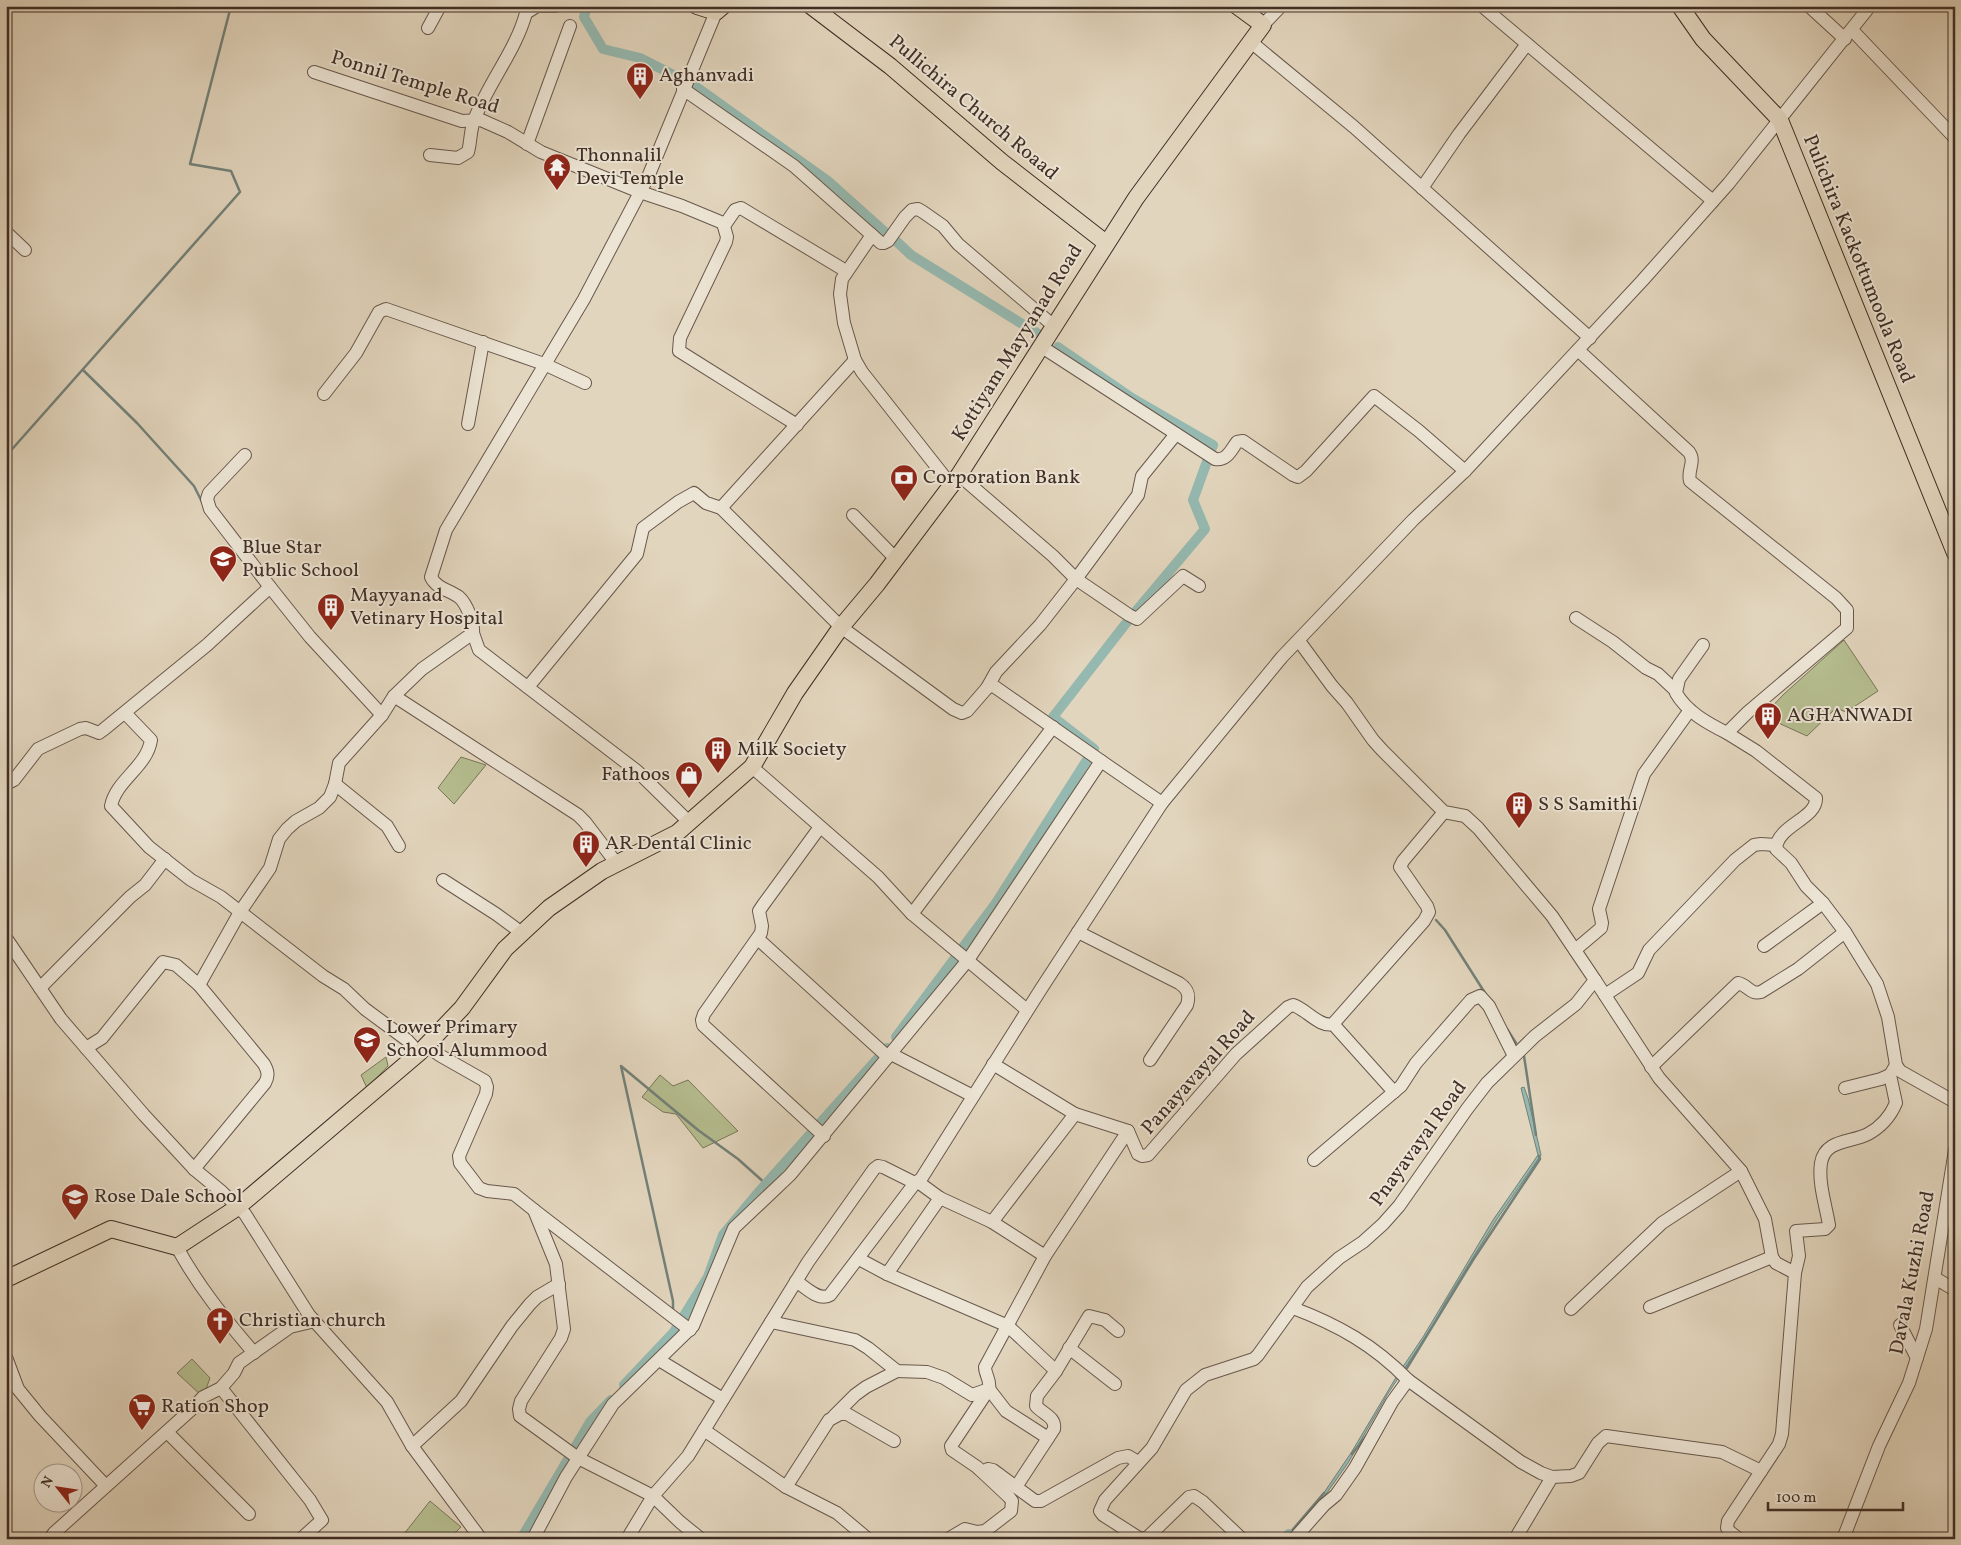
<svg xmlns="http://www.w3.org/2000/svg" width="1961" height="1545" font-family="Vollkorn,serif">
  <style>
    .green { fill: #b5bd8f; stroke: #7a765a }
    .water { fill: #95b9b0; stroke: #738179 }
    .lines { fill: none; stroke-linecap: round; stroke-linejoin: round }
    .stream { stroke: #738179; stroke-width: 2.5 }
    .canal { stroke: #95b9b0; stroke-width: 10 }
    .minor-casing { stroke: #68584c; stroke-width: 14 }
    .major-casing { stroke: #402e26; stroke-width: 18 }
    .minor { stroke: #ece4d4; stroke-width: 12 }
    .major { stroke: #e2d5bd; stroke-width: 16 }
    .labels { text-anchor: middle; dominant-baseline: central; stroke-width: 4; stroke-linejoin: round; paint-order: stroke }
    .poi-label { font-size: 20px; fill: #402e26; stroke: #ece4d4; text-anchor: start }
    .street-label { font-size: 20px; fill: #402e26; stroke: #ece4d4 }
  </style>
  <rect width="100%" height="100%" fill="#e2d5bd"/>
  <filter id="stains"><feTurbulence type="fractalNoise" baseFrequency=".004" numOctaves="4"/><feColorMatrix values="0 0 0 0 .2 0 0 0 0 .09 0 0 0 0 .02 0 0 0 .5 -.17"/></filter>
  <radialGradient id="worn" r=".72"><stop offset=".6" stop-color="#630" stop-opacity="0"/><stop offset="1" stop-color="#630" stop-opacity=".3"/></radialGradient>
  <g class="green">
    <polygon points="1844,640 1878,691 1846,712 1836,708 1807,736 1763,716 1784,694"/>
    <polygon points="461,757 486,765 454,804 438,788"/>
    <polygon points="386,1057 388,1066 367,1088 361,1075"/>
    <polygon points="660,1075 673,1086 688,1080 738,1131 703,1148 676,1114 663,1112 642,1097"/>
    <polygon points="192,1359 210,1378 203,1397 177,1373"/>
    <polygon points="430,1501 461,1527 449,1539 400,1539"/>
  </g>
  <polygon class="water" points="1524,1087 1528,1098 1541,1155 1497,1219 1446,1301 1434,1324 1387,1395 1348,1463 1314,1511 1306,1519 1351,1453 1398,1374 1423,1337 1493,1220 1538,1155 1521,1088"/>
  <g class="lines">
    <g class="stream">
      <polyline points="83,370 137,423 194,486 202,502"/>
      <polyline points="6,456 240,192 231,171 190,164 231,6"/>
      <polyline points="1436,920 1445,930 1485,993"/>
      <polyline points="1507,1029 1516,1043"/>
      <polyline points="1524,1056 1536,1135"/>
      <polyline points="673,1312 673,1301 621,1066 698,1130 738,1159 766,1184"/>
      <polyline points="673,1323 674,1332"/>
      <polyline points="1407,1368 1473,1260 1540,1159 1539,1156"/>
      <polyline points="1352,1454 1367,1435"/>
      <polyline points="1289,1534 1324,1493"/>
    </g>
    <g class="canal">
      <polyline points="587,6 584,17 603,49 640,58 695,86 828,181 887,234"/>
      <polyline points="896,241 911,255 1040,335"/>
      <polyline points="896,1037 996,903 1094,749 1053,717 1127,622 1205,529 1193,500 1213,445 1132,398 1058,347"/>
      <polyline points="624,1385 674,1332 708,1277 723,1235 757,1194 887,1048"/>
      <polyline points="521,1539 590,1422 611,1400"/>
      <polyline points="1284,1539 1289,1534"/>
    </g>
    <g class="minor-casing">
      <g id="minor">
        <polyline points="1482,6 1713,201"/>
        <polyline points="1809,6 1845,39"/>
        <polyline points="1263,25 1281,6"/>
        <polyline points="428,28 440,6"/>
        <polyline points="1852,30 1955,138"/>
        <polyline points="1251,42 1354,127 1590,338"/>
        <polyline points="314,72 462,121 481,120 508,132 541,152 640,192 682,206 723,223 727,237 726,242 680,338 679,351 797,425"/>
        <polyline points="683,89 794,166 881,243 884,243 888,241 905,217 912,210 918,209 923,212 943,226 958,244 1055,327"/>
        <polyline points="527,144 570,26"/>
        <path d="M430 155 458 158 468 152C471 142 470 128 475 118 489 82 516 50 526 13L537 6H556"/>
        <polyline points="1422,188 1459,134 1527,44"/>
        <polyline points="724,226 735,210 741,208 841,268 846,273"/>
        <polyline points="6,232 25,250"/>
        <polyline points="872,235 842,279 840,294 844,323 855,360 862,372 951,485"/>
        <path d="M1042 347 1215 459C1227 461 1231 450 1237 442L1243 441 1293 475 1298 477 1306 471 1374 396 1419 431 1465 471"/>
        <path d="M1578 350 1689 452C1696 462 1687 470 1690 481L1836 598 1847 610V628L1748 712 1727 733 1756 751 1816 798C1817 819 1777 825 1776 849L1791 863 1806 886 1823 903 1845 932 1877 984 1888 1017 1896 1065 1900 1071 1955 1102"/>
        <polyline points="324,394 356,353 379,312 386,309 544,364 585,383"/>
        <polyline points="468,424 483,342"/>
        <polyline points="245,455 209,493 207,499 210,509 270,587 310,637 382,715"/>
        <polyline points="959,475 1053,556 1076,579 1129,615 1137,619 1183,576 1199,586"/>
        <polyline points="853,515 896,559"/>
        <polyline points="1576,618 1613,642 1646,668 1658,674 1675,690"/>
        <polyline points="473,633 479,650 637,771 690,823"/>
        <path d="M1703 645 1679 679 1676 693C1687 712 1707 723 1727 733"/>
        <polyline points="528,687 637,554 643,528 678,502 694,493 706,503 721,508 855,360"/>
        <polyline points="987,688 996,672 1040,625 1076,579 1138,495 1142,476 1176,434"/>
        <polyline points="394,696 578,815 585,822 617,864"/>
        <path d="M125 713 151 740C147 767 116 780 111 806L149 847 191 880 221 897 323 976 344 989 365 1009 407 1040 419 1053"/>
        <polyline points="1101,761 1162,803"/>
        <polyline points="752,767 878,877 912,914 1027,1010"/>
        <polyline points="6,784 14,780 38,749 80,729 86,728 99,733 103,730 207,645 270,587"/>
        <polyline points="335,784 387,826 399,846"/>
        <polyline points="820,827 763,905 759,911 762,926 761,933 704,1014 702,1020 703,1025 824,1136"/>
        <polyline points="443,880 496,914 522,933"/>
        <polyline points="912,914 1053,727"/>
        <path d="M1078 932 1179 983C1188 989 1190 995 1187 1005L1150 1060"/>
        <polyline points="6,938 61,1019 144,1115 194,1169 222,1192 245,1214 309,1315 387,1402 412,1446 481,1539"/>
        <polyline points="758,939 888,1057"/>
        <polyline points="1764,946 1823,903"/>
        <polyline points="1575,950 1601,928 1602,923 1599,909 1644,774 1690,710"/>
        <polyline points="1595,980 1659,1078 1741,1171 1765,1219 1772,1257 1776,1263 1795,1273 1782,1434 1779,1444 1728,1521 1727,1528 1730,1532 1739,1539"/>
        <polyline points="40,988 130,897 145,885 165,859"/>
        <polyline points="1605,995 1638,973 1649,950 1735,860 1754,845 1761,844 1776,845"/>
        <polyline points="1333,1024 1394,1092"/>
        <polyline points="426,1046 441,1056 485,1081 487,1087 486,1094 459,1156 460,1163 479,1188 487,1191 514,1194 534,1210 556,1264 564,1329 561,1338 521,1401 519,1409 520,1416 578,1458 653,1496 680,1522 701,1539"/>
        <path d="M86 1048 102 1038 163 962 176 965 199 985 240 912 270 868 279 839 287 829 296 821 319 808 330 797 335 784 339 763 382 715 394 696 422 669 473 633C474 623 467 604 459 597 449 590 436 588 431 577L446 530 584 299 648 177 716 12"/>
        <polyline points="891,1054 973,1096"/>
        <path d="M993 1064 1075 1114 1128 1131 1138 1154 1142 1156 1148 1155 1236 1054 1288 1007 1293 1005C1306 1009 1320 1028 1333 1024L1424 921 1429 912 1427 906 1400 867 1403 861 1444 812"/>
        <path d="M1651 1067 1738 983C1748 985 1750 995 1761 992L1798 969 1845 932"/>
        <polyline points="1845,1088 1881,1079 1890,1075"/>
        <polyline points="1314,1160 1401,1086 1416,1063 1471,1000 1480,996 1489,1006 1514,1056"/>
        <path d="M194 1169 265 1083C269 1076 268 1071 264 1064L199 985"/>
        <polyline points="918,1182 940,1198 992,1222 1045,1256"/>
        <polyline points="534,1210 690,1330"/>
        <polyline points="992,1222 1075,1114"/>
        <path d="M177 1247C198 1286 225 1319 254 1353"/>
        <polyline points="859,1259 887,1274 1008,1326 1056,1371"/>
        <path d="M1795 1273 1799 1256 1796 1231 1825 1229 1829 1225C1826 1206 1818 1183 1821 1163 1825 1139 1851 1143 1868 1134 1881 1127 1890 1117 1896 1103L1890 1075 1896 1065"/>
        <polyline points="887,1274 940,1198"/>
        <polyline points="1935,1278 1955,1290"/>
        <path d="M796 1281C805 1287 819 1302 830 1295L915 1183"/>
        <polyline points="1650,1307 1772,1257"/>
        <path d="M1293 1308C1338 1325 1374 1345 1408 1380L1392 1402 1355 1468 1336 1495 1324 1505 1294 1539"/>
        <polyline points="1571,1309 1662,1223 1741,1171"/>
        <polyline points="771,1322 855,1340 868,1348 897,1371 927,1372 944,1378 972,1395 989,1389 1006,1411 1048,1438"/>
        <polyline points="1900,1325 1917,1358"/>
        <polyline points="1069,1348 1115,1384"/>
        <polyline points="6,1357 18,1389 40,1416 106,1486"/>
        <polyline points="659,1360 723,1399"/>
        <polyline points="1408,1380 1521,1462 1541,1473 1552,1477 1571,1476 1579,1473 1598,1443 1606,1436 1722,1452 1761,1471"/>
        <polyline points="221,1388 310,1500 322,1520 301,1539"/>
        <polyline points="834,1416 855,1395 866,1387 897,1371"/>
        <polyline points="704,1430 786,1487 837,1513 868,1539"/>
        <polyline points="167,1432 249,1514"/>
        <polyline points="412,1446 461,1401 512,1326 530,1304 537,1297 559,1284"/>
        <polyline points="979,1469 983,1472 988,1469 993,1470 1035,1501 1041,1501 1118,1458 1128,1456 1138,1462"/>
        <polyline points="786,1487 829,1420 840,1414 847,1414 894,1441"/>
        <path d="M1016 1487 1054 1429C1056 1417 1043 1414 1036 1406L1037 1396 1056 1371 1089 1316 1105 1320 1118 1331"/>
        <polyline points="50,1539 54,1533 193,1408 203,1397 221,1388 234,1373 239,1363 290,1327 315,1321"/>
        <polyline points="533,1539 566,1477 613,1404 693,1326 734,1228 790,1175 968,960 1101,761 995,687 991,686 987,688 967,711 962,713 953,709 841,627 721,508"/>
        <polyline points="627,1539 653,1496 688,1456 808,1262 874,1169 878,1166 883,1167 915,1183 921,1179 1041,989 1162,803 1282,657 1413,520 1465,471 1642,281 1729,183 1870,6"/>
        <path d="M948 1539 965 1529 977 1532 985 1531 1011 1511 1012 1501 1009 1497 977 1467 952 1450 951 1446 989 1389C991 1380 985 1375 985 1367L1045 1256 1128 1131"/>
        <polyline points="1242,1539 1203,1502 1194,1496 1189,1497 1150,1535 1145,1539 1139,1538 1103,1515 1100,1511 1105,1500 1152,1448 1186,1390 1205,1375 1254,1359 1258,1355 1307,1287 1339,1258 1363,1242 1383,1224 1399,1206 1467,1109 1487,1083 1535,1036 1576,1004 1595,980 1552,916 1478,828 1465,816 1444,812 1382,750 1373,740 1347,703 1332,686 1299,641"/>
        <polyline points="1515,1539 1552,1477"/>
        <polyline points="1843,1539 1879,1446 1909,1383 1926,1329 1955,1150"/>
      </g>
    </g>
    <g class="major-casing">
      <g id="major">
        <polyline points="697,6 716,12 723,6"/>
        <polyline points="811,6 890,66 1002,162 1106,243"/>
        <polyline points="1680,6 1703,39 1780,120 1955,553"/>
        <polyline points="6,1279 111,1229 177,1247 238,1207 419,1053 462,1008 505,949 549,908 602,871 677,833 752,767 795,693 841,627 877,584 959,475 1136,198 1263,25 1237,6"/>
      </g>
    </g>
    <use href="#minor" class="minor"/>
    <use href="#major" class="major"/>
  </g>
  <defs>
    <g id="building-pin" transform="scale(1.4375)"><path d="M0 17L-7.5 6A9.5 9.5 0 1 1 7.5 6Z" fill="#8f2418" stroke="#ece4d4"/><path d="M-4-6H4V6H1V3H-1V6H-4ZM-2.5-4.3h1.7v1.8h-1.7ZM.8-4.3h1.7v1.8H.8ZM-2.5-1h1.7V.8h-1.7ZM.8-1h1.7V.8H.8Z" fill="#fff"/></g>
    <g id="temple-pin" transform="scale(1.4375)"><path d="M0 17L-7.5 6A9.5 9.5 0 1 1 7.5 6Z" fill="#8f2418" stroke="#ece4d4"/><path d="M0-6L5-2H3V0L6.5 2.5H4V6H1.5V3h-3V6H-4V2.5H-6.5L-3 0V-2H-5Z" fill="#fff"/></g>
    <g id="bank-pin" transform="scale(1.4375)"><path d="M0 17L-7.5 6A9.5 9.5 0 1 1 7.5 6Z" fill="#8f2418" stroke="#ece4d4"/><path d="M-6-4H6V4H-6ZM0-2.3a2.3 2.3 0 1 0 0 4.6a2.3 2.3 0 1 0 0-4.6Z" fill="#fff"/></g>
    <g id="school-pin" transform="scale(1.4375)"><path d="M0 17L-7.5 6A9.5 9.5 0 1 1 7.5 6Z" fill="#8f2418" stroke="#ece4d4"/><path d="M0-5L7-2L0 1L-7-2ZM-4 1L0 2.5L4 1V4Q0 6-4 4Z" fill="#fff"/></g>
    <g id="shop-pin" transform="scale(1.4375)"><path d="M0 17L-7.5 6A9.5 9.5 0 1 1 7.5 6Z" fill="#8f2418" stroke="#ece4d4"/><path d="M-5-2.5h2.3a2.7 3.5 0 0 1 5.4 0H5L5.5 6h-11ZM-1.5-2.5h3a1.5 2.3 0 0 0-3 0Z" fill="#fff"/></g>
    <g id="church-pin" transform="scale(1.4375)"><path d="M0 17L-7.5 6A9.5 9.5 0 1 1 7.5 6Z" fill="#8f2418" stroke="#ece4d4"/><path d="M-1.2-6h2.4v3.5h3.3v2.4h-3.3V6h-2.4V-.1h-3.3v-2.4h3.3Z" fill="#fff"/></g>
    <g id="supermarket-pin" transform="scale(1.4375)"><path d="M0 17L-7.5 6A9.5 9.5 0 1 1 7.5 6Z" fill="#8f2418" stroke="#ece4d4"/><path d="M-6-5.5h2.5l.6 2H6L4.5 2H-2.5L-4.4-4H-6ZM-1.5 3.2a1.3 1.3 0 1 0 .1 0ZM3 3.2a1.3 1.3 0 1 0 .1 0Z" fill="#fff"/></g>
  </defs>
  <g fill-rule="evenodd">
    <use href="#building-pin" x="640" y="76"/>
    <use href="#temple-pin" x="557" y="167"/>
    <use href="#bank-pin" x="904" y="478"/>
    <use href="#school-pin" x="223" y="559"/>
    <use href="#building-pin" x="331" y="607"/>
    <use href="#building-pin" x="1768" y="716"/>
    <use href="#building-pin" x="718" y="750"/>
    <use href="#shop-pin" x="689" y="775"/>
    <use href="#building-pin" x="1519" y="805"/>
    <use href="#building-pin" x="586" y="844"/>
    <use href="#school-pin" x="367" y="1040"/>
    <use href="#school-pin" x="75" y="1197"/>
    <use href="#church-pin" x="220" y="1321"/>
    <use href="#supermarket-pin" x="142" y="1407"/>
  </g>
  <g class="labels">
    <g class="poi-label">
      <text x="659" y="76">Aghanvadi</text>
      <text x="576" y="156">Thonnalil<tspan x="576" dy="23">Devi Temple</tspan></text>
      <text x="923" y="478">Corporation Bank</text>
      <text x="242" y="548">Blue Star<tspan x="242" dy="23">Public School</tspan></text>
      <text x="350" y="596">Mayyanad<tspan x="350" dy="23">Vetinary Hospital</tspan></text>
      <text x="1787" y="716">AGHANWADI</text>
      <text x="737" y="750">Milk Society</text>
      <text x="670" y="775" text-anchor="end">Fathoos</text>
      <text x="1538" y="805">S S Samithi</text>
      <text x="605" y="844">AR Dental Clinic</text>
      <text x="386" y="1028">Lower Primary<tspan x="386" dy="23">School Alummood</tspan></text>
      <text x="94" y="1197">Rose Dale School</text>
      <text x="239" y="1321">Christian church</text>
      <text x="161" y="1407">Ration Shop</text>
    </g>
    <g class="street-label">
      <text transform="translate(415 83) rotate(17)">Ponnil Temple Road</text>
      <text transform="translate(973 108) rotate(40)">Pullichira Church Roaad</text>
      <text transform="translate(1858 259) rotate(68)">Pulichira Kackottumoola Road</text>
      <text transform="translate(1018 343) rotate(-58)">Kottiyam Mayyanad Road</text>
      <text transform="translate(1199 1073) rotate(-48)">Panayavayal Road</text>
      <text transform="translate(1419 1144) rotate(-54)">Pnayavayal Road</text>
      <text transform="translate(1913 1273) rotate(-79)">Davala Kuzhi Road</text>
    </g>
  </g>
  <rect width="1961" height="1545" fill="none" stroke="#e2d5bd" stroke-width="25"/>
  <rect x="8" y="8" width="1946" height="1530" fill="none" stroke="#402e26" stroke-width="2.5"/>
  <rect x="12" y="12" width="1936" height="1520" fill="none" stroke="#402e26"/>
  <g transform="translate(58 1488) rotate(300)"><circle r="24" fill="#ece4d4" stroke="#a79b8e"/>
  <path d="M0-4L9 19L0 12L-9 19Z" fill="#8f2418"/>
  <text y="-8" font-size="14" font-weight="bold" text-anchor="middle" fill="#402e26">N</text>
  </g>
  <path d="M1768 1502v8h135v-8" fill="none" stroke="#402e26" stroke-width="2.5"/>
  <text x="1776" y="1502" font-size="15" fill="#402e26" stroke="#ece4d4" stroke-width="4" paint-order="stroke">100 m</text>
  <rect width="100%" height="100%" filter="url(#stains)"/>
  <rect width="100%" height="100%" fill="url(#worn)"/>
</svg>
